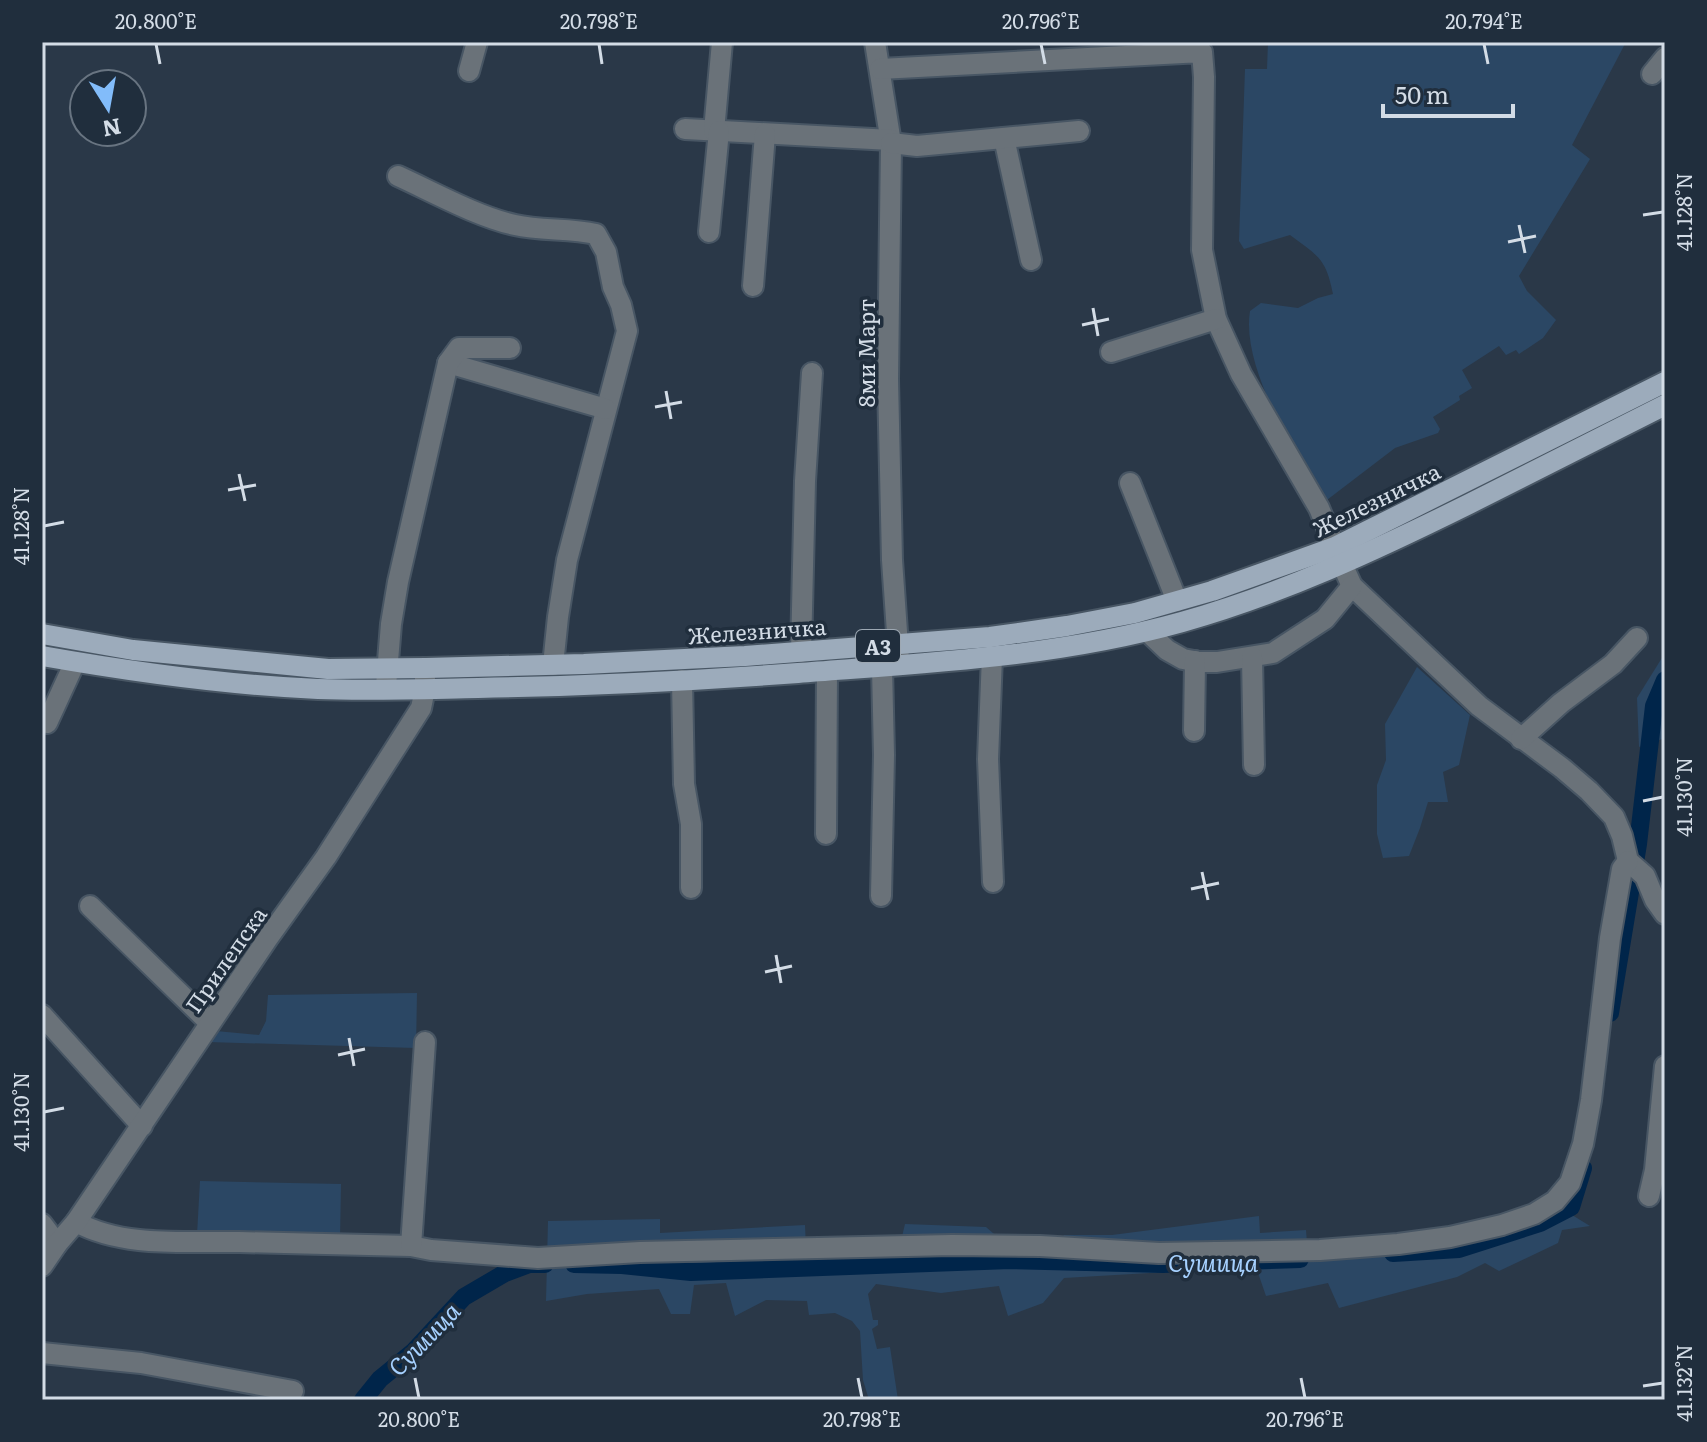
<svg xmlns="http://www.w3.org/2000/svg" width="1707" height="1442" font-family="Literata,serif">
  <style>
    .green { fill: #2b4764 }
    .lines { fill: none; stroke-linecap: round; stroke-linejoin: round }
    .canal { stroke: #00254a; stroke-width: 18 }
    .minor-casing { stroke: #485664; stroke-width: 24 }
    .major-casing { stroke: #485664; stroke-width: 24 }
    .minor { stroke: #6a7279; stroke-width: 20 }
    .major { stroke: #9cabbb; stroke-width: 20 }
    .ticks { fill: none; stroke: #d3dce6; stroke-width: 3 }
    .labels { text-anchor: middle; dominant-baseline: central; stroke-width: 7; stroke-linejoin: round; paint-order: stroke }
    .shield { fill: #202e3d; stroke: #9da8b3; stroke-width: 2 }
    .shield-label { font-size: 20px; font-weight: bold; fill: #d3dce6 }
    .street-label { font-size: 22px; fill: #d3dce6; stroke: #202e3d }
    .water-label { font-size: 24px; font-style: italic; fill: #a6d1ff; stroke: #202e3d }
    .neatline { fill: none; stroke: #d3dce6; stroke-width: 3 }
    .ticks-label { font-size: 20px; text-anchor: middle; fill: #d3dce6 }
  </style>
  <rect width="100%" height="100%" fill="#2a3848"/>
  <g class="green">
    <path d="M1268 42H1626L1572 145 1590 159 1519 276 1527 291 1556 320 1543 338 1519 354 1516 350 1506 355 1499 346 1462 370 1472 388 1459 396 1460 400 1433 417 1440 429 1438 433 1395 448 1323 503C1296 452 1241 369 1250 311L1261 303 1298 308 1318 298 1333 294C1326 258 1318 256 1290 235L1244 249 1239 241 1245 69H1267Z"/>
    <polygon points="1665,653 1665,738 1639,747 1637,698"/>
    <polygon points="1417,667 1470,715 1459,765 1443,772 1448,802 1428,802 1420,828 1409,856 1383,858 1377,834 1377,785 1386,760 1385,724"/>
    <polygon points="417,993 416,1048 208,1042 216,1031 259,1035 266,1021 268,995"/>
    <polygon points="200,1181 341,1184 340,1238 197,1235"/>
    <polygon points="1559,1207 1590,1226 1562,1230 1558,1243 1499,1271 1485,1263 1457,1277 1339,1308 1328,1283 1266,1296 1257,1270 1184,1271 1064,1278 1043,1303 1008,1316 999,1286 941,1293 876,1284 868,1294 873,1320 878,1320 878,1325 872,1329 877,1349 890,1347 898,1400 869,1400 863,1380 860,1331 852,1321 835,1313 809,1315 807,1301 766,1300 735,1316 726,1283 694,1285 690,1314 671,1314 659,1289 587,1294 546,1301 548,1221 660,1219 660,1233 805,1225 806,1248 900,1245 905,1224 986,1227 1001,1240 1059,1246 1064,1235 1112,1235 1259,1216 1260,1233 1306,1230 1307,1243 1451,1238"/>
  </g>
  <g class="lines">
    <g class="canal">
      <polyline points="1610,1013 1638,844 1654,706 1665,680"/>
      <polyline points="1393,1253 1459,1249 1540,1223 1571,1207 1583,1168"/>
      <polyline points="574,1264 622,1265 691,1272 1010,1260 1163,1264 1300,1259"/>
      <polyline points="363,1400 380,1379 413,1352 464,1297 505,1273 529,1264 545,1264"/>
    </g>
    <g class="minor-casing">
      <g id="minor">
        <polyline points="875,42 891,143 888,380 892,560 899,661"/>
        <polyline points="880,69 1202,52 1204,77 1202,250 1216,319 1241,374 1319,508 1335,547"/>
        <polyline points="469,71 477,42"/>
        <polyline points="1652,74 1665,58"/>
        <polyline points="685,129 891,140"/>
        <polyline points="714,131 722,42"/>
        <polyline points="1004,138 1031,260"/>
        <polyline points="891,143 917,146 1079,131"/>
        <path d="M398 176C433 192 478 217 515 225 541 231 569 228 596 234L606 252 613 287 621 305 627 331 567 560 558 617 553 665"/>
        <polyline points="709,232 719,131"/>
        <polyline points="753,286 765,134"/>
        <polyline points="1111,352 1216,319"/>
        <polyline points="448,363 606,409"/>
        <polyline points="1130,483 1177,601"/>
        <polyline points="1342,564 1352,586 1479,706 1562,768 1589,791 1614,817 1622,836 1628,861 1645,876 1655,900 1665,914"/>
        <polyline points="1147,631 1167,650 1183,659 1199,662 1217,662 1273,653 1325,619 1352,586"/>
        <polyline points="801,652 805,481 812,373"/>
        <polyline points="992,656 988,759 993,882"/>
        <polyline points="1252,657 1254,765"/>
        <polyline points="682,680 684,784 691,824 691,888"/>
        <polyline points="386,686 391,624 398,582 448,363 459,348 510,348"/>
        <polyline points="47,723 75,662"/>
        <polyline points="1194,731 1195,661"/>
        <polyline points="1521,739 1561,703 1613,664 1637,638"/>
        <polyline points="826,834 827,671"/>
        <polyline points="881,896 884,755 882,667"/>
        <polyline points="90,906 210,1023"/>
        <polyline points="42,1015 142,1126"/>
        <polyline points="1649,1196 1655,1170 1665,1066"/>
        <path d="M76 1222C124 1248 185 1241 239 1242 296 1243 354 1245 411 1246L431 1250 538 1258 640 1252 952 1245 1040 1246 1159 1253 1320 1250 1398 1244 1450 1237 1502 1225 1534 1214 1555 1201 1570 1183 1583 1144 1591 1100 1610 938 1622 869 1628 861"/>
        <polyline points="42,1224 57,1244"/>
        <polyline points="411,1246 425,1042"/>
        <polyline points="42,1266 57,1244 76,1222 268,938 326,857 421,708 425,689 425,672"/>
        <polyline points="42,1353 141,1363 293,1391"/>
      </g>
    </g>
    <g class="major-casing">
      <g id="major">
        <polyline points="42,634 133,650 328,669 426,668 584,664 745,656 990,637 1067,626 1135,613 1212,591 1335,547 1665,382"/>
        <path d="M42 656C133 672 225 685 318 689 371 691 425 689 478 688 585 686 691 681 798 673 926 663 1057 657 1182 622 1282 594 1376 550 1469 504 1535 471 1600 438 1665 405"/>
      </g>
    </g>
    <use href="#minor" class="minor"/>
    <use href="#major" class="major"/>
  </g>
  <path class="ticks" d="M156 44 160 64M599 44 602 64M1041 44 1045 64M1484 44 1488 64M1643 215 1663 212M1519 225 1525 253M1508 242 1536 236M1093 308 1098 336M1082 325 1109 319M666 391 671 419M655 407 682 402M239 474 245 501M228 490 256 485M44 526 64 522M1643 801 1663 797M1202 872 1208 900M1191 889 1219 883M776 955 781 983M765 972 792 966M349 1038 354 1066M338 1055 365 1049M44 1112 64 1108M415 1378 419 1398M858 1378 862 1398M1301 1378 1305 1398M1643 1386 1663 1383"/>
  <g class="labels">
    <rect class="shield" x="856" y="630" width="44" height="32" rx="6"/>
    <g class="shield-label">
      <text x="878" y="646">A3</text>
    </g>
    <g class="street-label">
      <text transform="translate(865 353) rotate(-90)">8ми Март</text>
      <text transform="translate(1376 499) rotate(-26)">Железничка</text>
      <text transform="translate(757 630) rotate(-4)">Железничка</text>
      <text transform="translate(225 959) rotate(-55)">Прилепска</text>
    </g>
    <g class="water-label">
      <text x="1213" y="1261">Сушица</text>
      <text transform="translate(423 1338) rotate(-46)">Сушица</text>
    </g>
  </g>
  <rect width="1707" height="1442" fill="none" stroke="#202e3d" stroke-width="88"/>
  <g transform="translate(108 108) rotate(169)"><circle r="38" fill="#202e3d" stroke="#687481" stroke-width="2"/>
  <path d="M0-6L14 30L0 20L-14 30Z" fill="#82bcfa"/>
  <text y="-12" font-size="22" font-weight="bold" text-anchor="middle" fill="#d3dce6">N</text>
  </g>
  <path d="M1383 104v12h130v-12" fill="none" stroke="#d3dce6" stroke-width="4"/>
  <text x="1395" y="104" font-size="24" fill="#d3dce6" stroke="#202e3d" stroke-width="6" paint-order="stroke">50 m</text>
  <rect x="44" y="44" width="1619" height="1354" class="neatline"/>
  <g class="ticks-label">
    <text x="156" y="29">20.800°E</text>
    <text x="599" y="29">20.798°E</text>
    <text x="1041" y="29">20.796°E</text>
    <text x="1484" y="29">20.794°E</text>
    <text transform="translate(1685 212) rotate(-90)" y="7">41.128°N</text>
    <text transform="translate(22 526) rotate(-90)" y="7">41.128°N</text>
    <text transform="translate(1685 797) rotate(-90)" y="7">41.130°N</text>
    <text transform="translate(22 1112) rotate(-90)" y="7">41.130°N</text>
    <text transform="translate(1685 1383) rotate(-90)" y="7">41.132°N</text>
    <text x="419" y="1427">20.800°E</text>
    <text x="862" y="1427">20.798°E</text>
    <text x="1305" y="1427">20.796°E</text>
  </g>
</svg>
